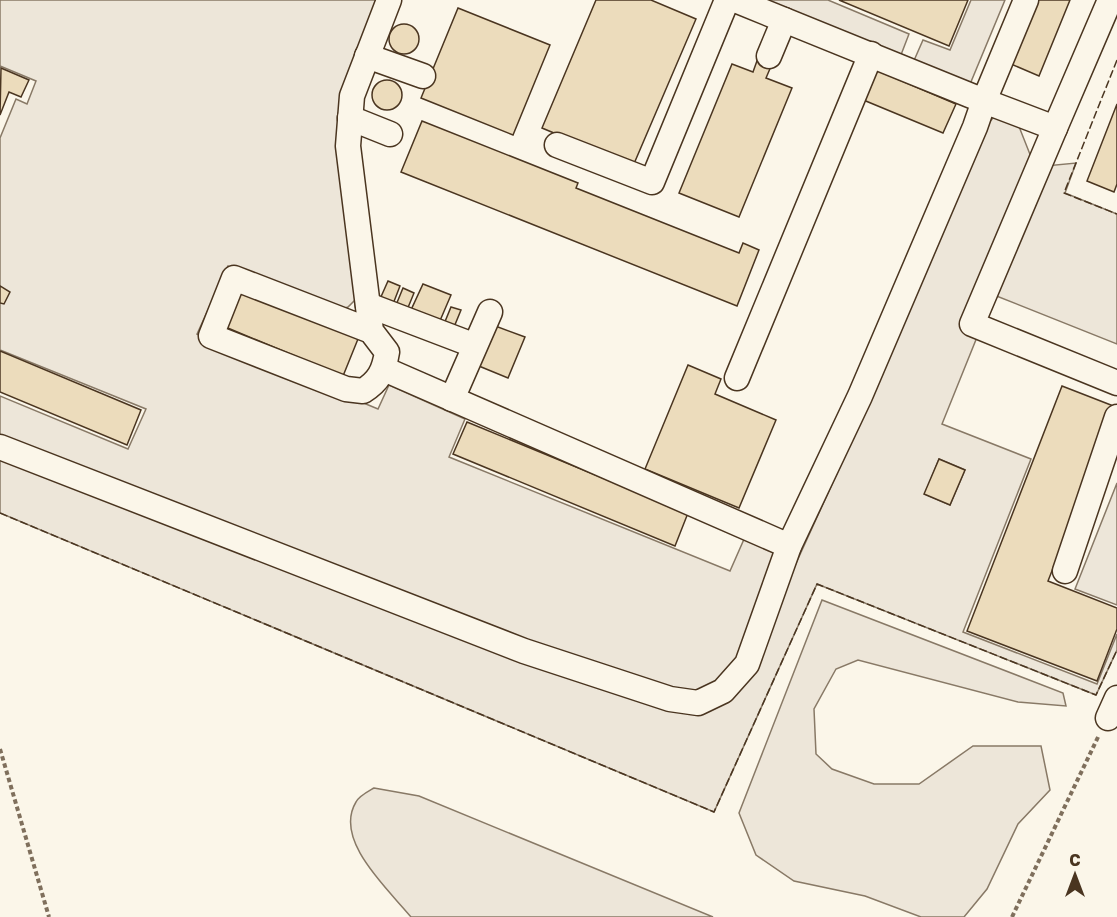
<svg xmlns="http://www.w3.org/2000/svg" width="1117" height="917" font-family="'Golos Text',sans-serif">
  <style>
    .green { fill: #ede6d9; stroke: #887966; stroke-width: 1.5; fill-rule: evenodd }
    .building { fill: #ecdcbc; stroke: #4a3520; stroke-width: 1.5 }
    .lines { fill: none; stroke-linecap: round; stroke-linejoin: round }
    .minor-casing { stroke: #4a3520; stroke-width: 27 }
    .path { stroke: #7f6f5c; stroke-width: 4; stroke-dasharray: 4.5 3; stroke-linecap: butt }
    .minor { stroke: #fbf6e9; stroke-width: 24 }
    .fence { stroke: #4a3520; stroke-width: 1.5; stroke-dasharray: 8 3; stroke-linecap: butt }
  </style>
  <rect width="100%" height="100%" fill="#fbf6e9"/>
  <g class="green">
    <polygon points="0,0 383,0 342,102 357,298 348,307 337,311 228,266 197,334 378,409 389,385 465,419 449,457 730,571 745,537 781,551 753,634 724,684 679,696 0,443 0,396 128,449 146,409 0,350 0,138 16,99 27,104 36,81 0,66"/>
    <polygon points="755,0 828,0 909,34 899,60"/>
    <polygon points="971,0 1005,0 968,89 912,65 923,40 950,50"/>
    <path d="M1000 117 1018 124 1035 167 1076 163 1065 193 1117 214V344L994 295 942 424 1031 459 963 632 1097 684 1117 634V650L1096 695 817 584 714 812 0 513V457L703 707 783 592 882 374 986 126 993 118ZM939 459 965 470 950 505 925 494Z"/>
    <polygon points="1117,483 1117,605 1075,589"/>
    <polygon points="822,600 1063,693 1066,706 1018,702 858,660 836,669 814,709 816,754 832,769 874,784 919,784 973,746 1041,746 1050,790 1018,824 987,889 964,917 921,917 865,896 794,881 756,855 739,813"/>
    <path d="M374 788 419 796 713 917H411C388 889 333 840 356 802 359 796 369 791 374 788Z"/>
  </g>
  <g class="building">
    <polygon points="596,0 651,0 696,19 633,166 542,128"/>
    <polygon points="839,0 968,0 949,46"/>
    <polygon points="1031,0 1070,0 1039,76 1011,64"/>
    <polygon points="458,8 550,45 513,135 421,98"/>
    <circle cx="404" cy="39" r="15"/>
    <polygon points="758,58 772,64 766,78 792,88 739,217 679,193 732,64 753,72"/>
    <polygon points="1,68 29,80 21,97 9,92 0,115"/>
    <polygon points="874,69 956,104 943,133 861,99"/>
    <circle cx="387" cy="95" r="15"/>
    <polygon points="1117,104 1117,184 1114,192 1087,181"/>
    <polygon points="422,121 578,183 576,188 739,253 743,243 759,250 737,306 401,172"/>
    <polygon points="388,281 400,286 393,304 380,299"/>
    <polygon points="423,284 451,295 439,323 411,310"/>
    <polygon points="0,286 10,292 4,304 0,303"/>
    <polygon points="403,288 414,293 407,310 396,305"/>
    <polygon points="238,289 358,339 343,376 223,326"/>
    <polygon points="451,307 461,310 454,327 444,324"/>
    <polygon points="490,324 525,337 508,378 474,364"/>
    <polygon points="0,351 141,410 127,445 0,392"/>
    <polygon points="688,365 721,379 715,394 776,420 739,508 645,469"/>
    <polygon points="1062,386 1116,407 1048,581 1117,608 1117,629 1097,681 967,631"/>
    <polygon points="467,422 688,513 675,546 453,454"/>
    <polygon points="939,459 965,470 950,505 924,494"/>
  </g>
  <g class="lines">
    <g class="minor-casing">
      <g id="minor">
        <polyline points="735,0 984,101 1026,0"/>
        <polyline points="367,56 423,76"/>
        <polyline points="769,56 784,20"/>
        <polyline points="350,118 390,134"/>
        <polyline points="1055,128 972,324 1117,383"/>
        <polyline points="557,145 652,182 727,0"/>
        <polyline points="368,305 473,345"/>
        <path d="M371 331 234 278 211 336 346 389 363 391C379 381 384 371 387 352L371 331 348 146 352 96 389 0"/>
        <polyline points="384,369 789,546"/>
        <polyline points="737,378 871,54"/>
        <polyline points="452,399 490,312"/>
        <polyline points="0,447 524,651 670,699 698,703 723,691 747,664 789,546 860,396 975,127 984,101 1055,128 1110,0"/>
        <polyline points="1065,571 1117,417"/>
        <polyline points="1108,718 1117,698"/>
      </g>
    </g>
    <g class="path">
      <polyline points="0,749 49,917"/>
      <polyline points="1012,917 1099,735"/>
    </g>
    <use href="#minor" class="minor"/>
    <g class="fence">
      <polyline points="1117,60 1064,193 1117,214"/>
      <polyline points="0,513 714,812 817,584 1096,695 1117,650"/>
    </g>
  </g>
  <g transform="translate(1075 875)" stroke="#fbf6e9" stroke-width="4.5" paint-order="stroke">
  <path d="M0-4.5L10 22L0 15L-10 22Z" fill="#4a3520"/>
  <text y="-9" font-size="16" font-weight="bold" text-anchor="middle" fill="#4a3520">С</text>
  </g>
</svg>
